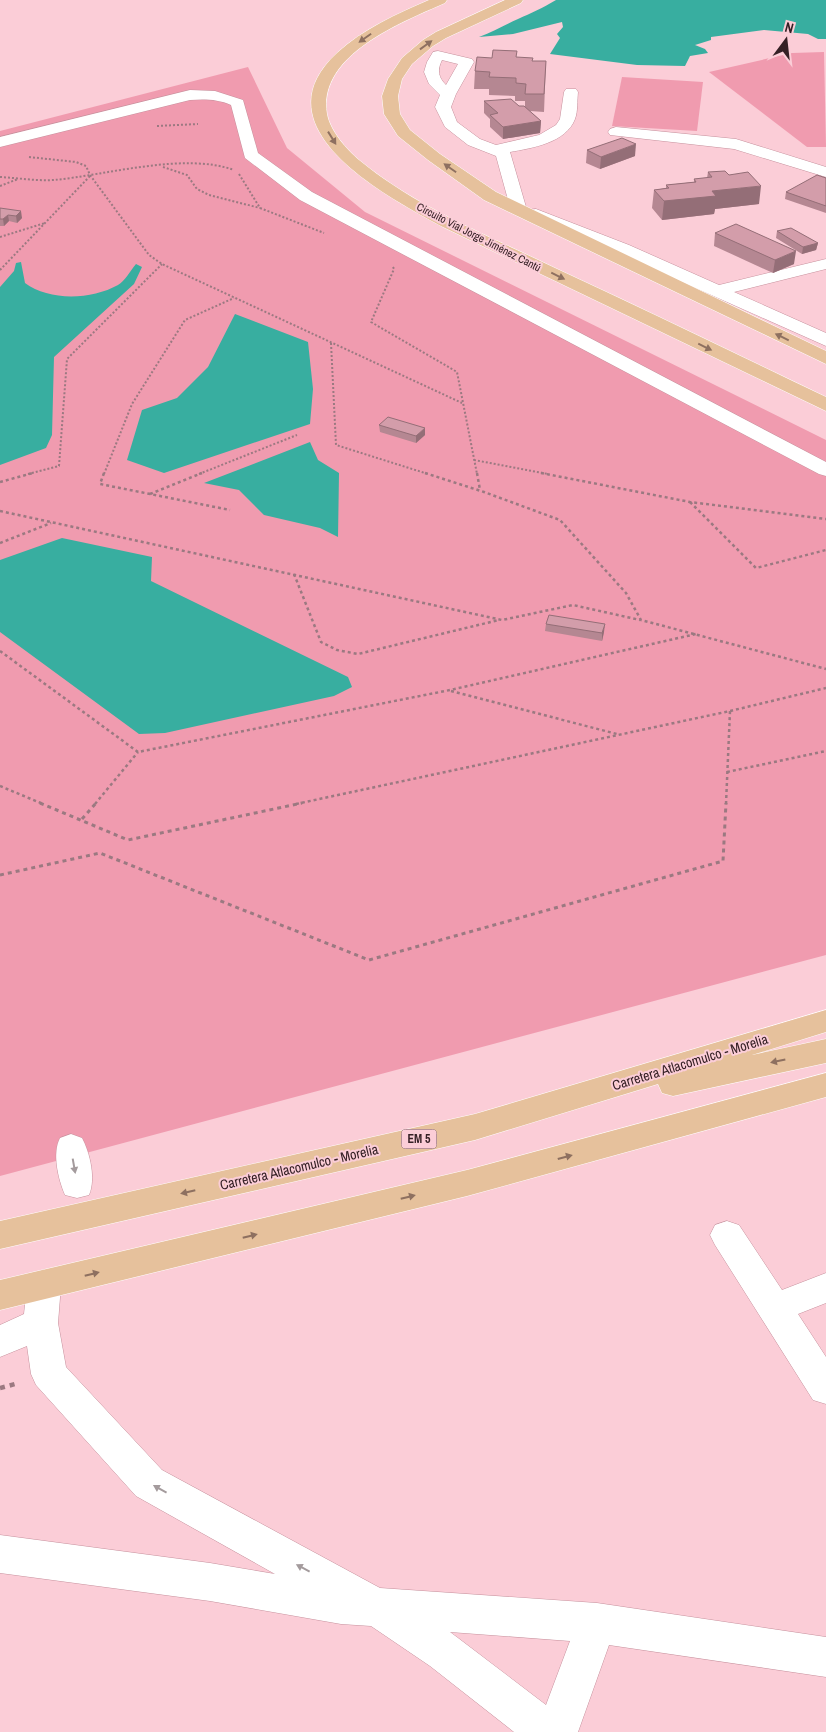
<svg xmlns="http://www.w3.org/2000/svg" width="826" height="1732" font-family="'Archivo Narrow',sans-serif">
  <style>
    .green { fill: #f09baf }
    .water { fill: #38aea0 }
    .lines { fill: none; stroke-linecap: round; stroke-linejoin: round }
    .minor-casing { stroke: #c6919d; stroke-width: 1 }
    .major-casing { stroke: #fff; stroke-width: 1 }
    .path-far3 { stroke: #9b7981; stroke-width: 2; stroke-dasharray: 2 2; stroke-linecap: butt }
    .path-far2 { stroke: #9b7981; stroke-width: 2.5; stroke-dasharray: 3 3; stroke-linecap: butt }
    .path-far1 { stroke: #9b7981; stroke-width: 3; stroke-dasharray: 4 4; stroke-linecap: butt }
    .path { stroke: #9b7981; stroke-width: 4.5; stroke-dasharray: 5 5; stroke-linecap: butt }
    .minor { fill: #fff; fill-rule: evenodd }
    .major { fill: #e6c19c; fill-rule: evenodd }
    .wall { fill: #b58792 }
    .shaded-wall { fill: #946e77 }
    .building { fill: #d39daa; stroke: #946e77 }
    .oneway { fill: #8e7060 }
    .oneway2 { fill: #a49b9d }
    .labels { text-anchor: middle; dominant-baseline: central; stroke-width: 4; stroke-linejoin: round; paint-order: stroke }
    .far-street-label { font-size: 11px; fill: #352025; stroke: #fbcdd7 }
    .shield { fill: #fbcdd7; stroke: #70545a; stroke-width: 1 }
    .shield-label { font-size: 12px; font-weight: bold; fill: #352025 }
    .street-label { font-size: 14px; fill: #352025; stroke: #fbcdd7 }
  </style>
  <rect width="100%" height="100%" fill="#fbcdd7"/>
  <g class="green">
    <polygon points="824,52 826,147 807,147 709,72 792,53"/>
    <polygon points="248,67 287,148 365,212 826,440 826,955 0,1176 0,131"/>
    <polygon points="622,77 703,82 697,131 612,126"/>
  </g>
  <g class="water">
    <path d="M556 0H826V39H818L808 34 764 30 711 37V40L695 45 705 49 708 53 690 56 685 66 637 65 550 54 560 38 557 34 563 27 562 22 513 34 479 37C493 32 504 25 518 19 531 13 543 8 556 0Z"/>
    <path d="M21 262 25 283C49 301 91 300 118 285 125 281 130 271 136 264L142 267 134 284 54 357 52 435 46 448 0 465V287L14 271 16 263Z"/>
    <polygon points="235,314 308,342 313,389 310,424 164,473 127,460 142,410 177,398 208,367"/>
    <polygon points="310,442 318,460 339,473 338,537 320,528 264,515 239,490 204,483"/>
    <polygon points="62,538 152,557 151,581 348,677 352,687 334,696 165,733 139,734 0,632 0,560"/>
  </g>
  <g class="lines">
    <g class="minor-casing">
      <g id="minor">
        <path d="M438 51 472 59 474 62 456 94 451 107 457 122 480 139 496 145 539 135 556 125 560 119 564 92 566 89H576L578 92C577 101 578 111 575 119 566 143 532 148 510 152L526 207 524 211H512L510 207 496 156 468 145 445 127 435 107 440 95 429 84 424 72 427 62 433 52ZM442 60 458 64 446 85C438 77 437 70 442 60Z"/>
        <path d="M190 90 215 91 243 100 258 153 312 192 826 462V476L819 474 300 200 245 158 231 105C218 99 204 99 190 100L0 147V137Z"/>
        <polygon points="616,127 736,139 826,167 826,177 734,149 610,135 608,132 610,129"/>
        <polygon points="536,209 629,245 719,285 826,259 826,269 734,292 826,333 826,346 617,253 530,218 528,214 530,210"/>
        <path d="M71 1134 82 1138C90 1153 96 1179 89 1195L77 1198 65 1195C58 1179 52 1153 60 1138Z"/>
        <polygon points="727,1221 739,1225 782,1290 826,1273 826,1303 798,1314 826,1357 826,1404 813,1400 715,1245 710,1235 715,1225"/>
        <path d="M44 1270 56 1275 61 1285 58 1323 66 1367 162 1470 380 1588 597 1603 826 1637V1677L609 1645 578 1732H514L430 1666 371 1626 341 1624 210 1601 0 1573V1535L210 1563 275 1574 136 1496 36 1385 31 1374 27 1346 0 1357V1325L24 1314 27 1285 32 1275ZM450 1632 570 1641 546 1705 458 1638Z"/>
      </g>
    </g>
    <g class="major-casing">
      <g id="major">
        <path d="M429 0H447L445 3C402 22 317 55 327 114 330 131 347 150 359 160 417 208 489 236 555 268 646 310 736 354 826 397V411L443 227C386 196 256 128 337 53 363 29 397 14 429 0Z"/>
        <polygon points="505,0 523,0 521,3 446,38 433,46 412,64 402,79 398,96 400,114 410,130 440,154 496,192 826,351 826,364 484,200 428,160 398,136 384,114 382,96 388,79 402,58 423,40 436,32"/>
        <polygon points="826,1010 826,1032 752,1055 826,1039 826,1063 673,1096 662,1093 658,1084 475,1140 0,1249 0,1221 475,1114"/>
        <polygon points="826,1073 826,1097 467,1196 0,1310 0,1280 467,1170"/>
      </g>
    </g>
    <g class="path-far3">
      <polyline points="157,126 198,124"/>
      <polyline points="29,157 76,162 86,166 90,175 149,255 162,264 462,403"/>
      <polyline points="163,167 187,175 197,189 209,195 260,208"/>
      <polyline points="239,174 260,208 324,233"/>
      <path d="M0 177C18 178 36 181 54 180 107 175 184 152 234 170"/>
      <polyline points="0,186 18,179"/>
      <polyline points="0,237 45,223"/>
      <polyline points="393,267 394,269 371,322 457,372 477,474"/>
      <polyline points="0,270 90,176"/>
      <polyline points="331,343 336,445 428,474"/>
      <polyline points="474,460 548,474"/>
      <polyline points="28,474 59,466 67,359 162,264"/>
      <polyline points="104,474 132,404 185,320 234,298"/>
      <polyline points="199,474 297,435"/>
    </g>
    <g class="path-far2">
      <polyline points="104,473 100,484 230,510"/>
      <polyline points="425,473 484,492 560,520 626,593 641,620 826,669"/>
      <polyline points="477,473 480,490"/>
      <polyline points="541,473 690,502 826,519"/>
      <polyline points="0,482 33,473"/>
      <polyline points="150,494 202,473"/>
      <polyline points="690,502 756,568 826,550"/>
      <polyline points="0,511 502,620 573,605 640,620"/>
      <polyline points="0,543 51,523"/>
      <polyline points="294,574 321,642 337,650 358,654 499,620"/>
      <polyline points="0,651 138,752 450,690 696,634"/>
      <polyline points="451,691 617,734"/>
      <polyline points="727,772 826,751"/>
      <polyline points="0,786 43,804"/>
      <polyline points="95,804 138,752"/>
      <polyline points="296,804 730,711 826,688"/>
      <polyline points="726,804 730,711"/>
    </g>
    <g class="path-far1">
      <polyline points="40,803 128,840 302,803"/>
      <polyline points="82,819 96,803"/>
      <polyline points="0,875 100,853 369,960 723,861 726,803"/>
    </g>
    <polyline class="path" points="0,1388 19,1383"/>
    <use href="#minor" class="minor"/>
    <use href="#major" class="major"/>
  </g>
  <g class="wall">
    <polygon points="492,58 517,58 532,61 546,61 544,112 530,111 541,121 540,133 503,139 490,127 490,119 484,113 484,101 525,107 525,101 515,101 515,96 489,95 489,89 474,89 475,71"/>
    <polygon points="587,150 635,156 600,169 586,163"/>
    <polygon points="708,172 759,204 715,209 714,214 662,220 652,208 654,190 666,188 666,185 694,182 694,179 707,178"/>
    <polygon points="826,178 826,213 785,199 786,192"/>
    <polygon points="0,208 22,218 17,223 9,221 4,226 0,226"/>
    <polygon points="777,231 818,243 816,250 802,254 776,238"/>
    <polygon points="715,233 794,264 773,273 714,246"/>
    <polygon points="379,425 425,435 416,443 380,432"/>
    <polygon points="546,624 604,632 602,641 545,631"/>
  </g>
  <g class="shaded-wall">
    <polygon points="541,121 540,133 503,139 503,127"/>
    <polygon points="636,144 635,156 600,169 601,157"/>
    <polygon points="761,186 759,204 715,209 714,214 662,220 664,201 712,191"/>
    <polygon points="21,211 22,218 17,223 16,216"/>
    <polygon points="8,215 9,221 4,226 3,219"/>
    <polygon points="818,243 816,250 802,254 803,247"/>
    <polygon points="796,251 794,264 773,273 775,260"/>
    <polygon points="425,428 425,435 416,443 416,436"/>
    <polygon points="605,624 604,632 602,641 602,633"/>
  </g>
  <g class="building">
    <polygon points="493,50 517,51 516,57 533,58 532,61 546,61 544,94 525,94 526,84 516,83 516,78 489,77 490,72 475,71 477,57 492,58"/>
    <polygon points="511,99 519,106 524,106 541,121 503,127 490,115 498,113 484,101"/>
    <polygon points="622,138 636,144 601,157 587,150"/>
    <polygon points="725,171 729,175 748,172 761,186 712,191 716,196 664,201 654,190 669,188 666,185 696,182 694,179 712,177 708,172"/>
    <polygon points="817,175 826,178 826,206 786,192"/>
    <polygon points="0,208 21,211 16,216 8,215 3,219 0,219"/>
    <polygon points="736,224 796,251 775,260 715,233"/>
    <polygon points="791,228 818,243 803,247 777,231"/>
    <polygon points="388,417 425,428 416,436 379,425"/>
    <polygon points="549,615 605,624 602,633 546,624"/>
  </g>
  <defs><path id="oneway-solid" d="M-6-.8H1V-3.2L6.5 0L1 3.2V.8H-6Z" transform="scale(1.25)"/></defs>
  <g class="oneway">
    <use href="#oneway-solid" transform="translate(365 38) rotate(145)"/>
    <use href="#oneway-solid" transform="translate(426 45) rotate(-36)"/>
    <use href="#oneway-solid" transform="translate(332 138) rotate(58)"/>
    <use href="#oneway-solid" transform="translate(450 168) rotate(-145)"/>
    <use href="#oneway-solid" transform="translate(558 276) rotate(26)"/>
    <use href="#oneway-solid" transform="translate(782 337) rotate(-154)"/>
    <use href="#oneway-solid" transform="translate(705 347) rotate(26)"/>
    <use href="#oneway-solid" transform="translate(778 1061) rotate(168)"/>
    <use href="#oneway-solid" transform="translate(565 1157) rotate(-15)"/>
    <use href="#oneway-solid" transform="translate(188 1192) rotate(167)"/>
    <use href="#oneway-solid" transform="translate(408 1197) rotate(-14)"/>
    <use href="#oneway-solid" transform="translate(250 1236) rotate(-14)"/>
    <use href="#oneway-solid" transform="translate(92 1274) rotate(-14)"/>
  </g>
  <g class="oneway2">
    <use href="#oneway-solid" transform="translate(74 1166) rotate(80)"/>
    <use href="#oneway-solid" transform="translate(160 1489) rotate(-151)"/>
    <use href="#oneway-solid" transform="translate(303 1568) rotate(-152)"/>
  </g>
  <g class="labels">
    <g class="far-street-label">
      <text transform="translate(479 237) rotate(27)">Circuito Vial Jorge Jiménez Cantú</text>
    </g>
    <rect class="shield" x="401.5" y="1129.5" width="35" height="19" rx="4"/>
    <g class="shield-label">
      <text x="419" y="1139">EM 5</text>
    </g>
    <g class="street-label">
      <text transform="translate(690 1062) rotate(-17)">Carretera Atlacomulco - Morelia</text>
      <text transform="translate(299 1167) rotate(-13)">Carretera Atlacomulco - Morelia</text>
    </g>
  </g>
  <g transform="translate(786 40) rotate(15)" stroke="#fbcdd7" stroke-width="4" paint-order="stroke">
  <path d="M0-4L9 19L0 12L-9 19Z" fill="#352025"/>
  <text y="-8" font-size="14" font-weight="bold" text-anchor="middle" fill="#352025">N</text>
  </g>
</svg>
